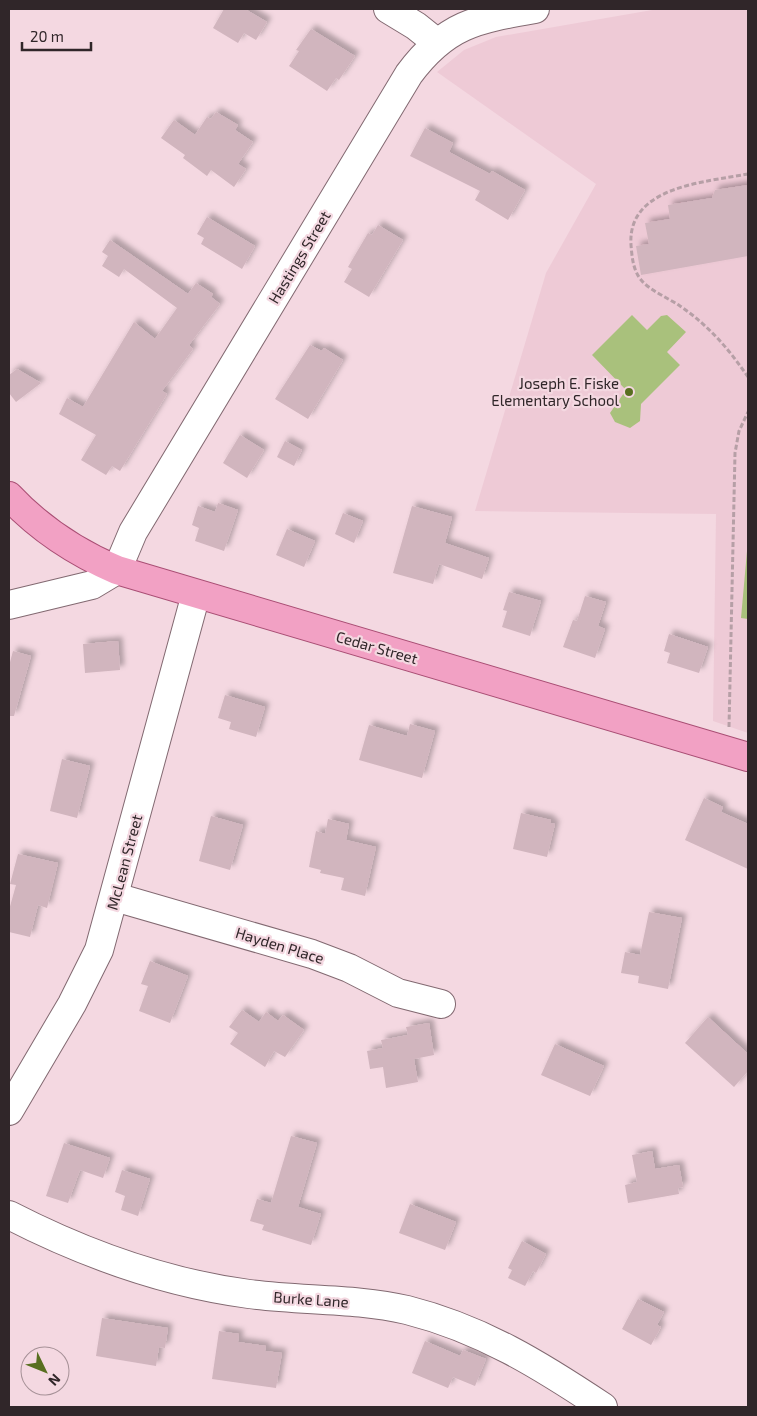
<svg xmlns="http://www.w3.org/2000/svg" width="757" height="1416" font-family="'Exo 2',sans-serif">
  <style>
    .built { fill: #eecad6 }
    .green { fill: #a9c17c }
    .building { fill: #d1b5be; filter: url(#shadow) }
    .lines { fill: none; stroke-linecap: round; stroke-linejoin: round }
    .minor-casing { stroke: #826971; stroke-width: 30 }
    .major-casing { stroke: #a94e74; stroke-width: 30 }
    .path { stroke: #b69fa6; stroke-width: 3; stroke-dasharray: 5 2.5; stroke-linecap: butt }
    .minor { stroke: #fff; stroke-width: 28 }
    .major { stroke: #f2a1c4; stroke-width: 28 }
    .poi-dot { fill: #586f20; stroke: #f4d8e1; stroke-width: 2 }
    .labels { text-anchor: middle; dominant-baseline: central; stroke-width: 4.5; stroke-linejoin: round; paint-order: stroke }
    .street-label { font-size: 15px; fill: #302629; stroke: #f4d8e1 }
    .poi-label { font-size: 15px; fill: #302629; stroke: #f4d8e1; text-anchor: end }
  </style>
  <defs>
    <filter id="shadow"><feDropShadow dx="4.5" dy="-4.5" stdDeviation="2.5" flood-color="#0004"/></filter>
  </defs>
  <rect width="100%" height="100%" fill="#f4d8e1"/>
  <polygon class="built" points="658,9 748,9 748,733 713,721 716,514 475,511 546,273 596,184 437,72 464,50 496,37"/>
  <g class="green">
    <polygon points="632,315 647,330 661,316 667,315 686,332 667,352 680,365 641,404 640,421 630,428 615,422 610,413 626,390 592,355"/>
    <polygon points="748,540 748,619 741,618"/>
  </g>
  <g class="building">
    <polygon points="224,9 245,9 267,22 256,40 244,33 238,43 213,28"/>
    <polygon points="311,29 355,56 339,80 336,78 327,91 289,66 299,51 296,50"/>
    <polygon points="216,112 238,125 235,130 253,142 238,164 246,169 234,187 211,170 207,176 183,158 185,155 161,138 174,120 195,135 207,117 211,119"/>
    <polygon points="425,128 453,143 449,152 490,174 492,171 525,190 508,220 475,200 480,191 410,156"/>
    <polygon points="748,185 748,256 641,275 636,246 649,244 645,223 670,219 668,205 712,198 715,190"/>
    <polygon points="207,217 255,246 242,269 201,244 204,238 197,234"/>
    <polygon points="378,225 403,240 369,297 344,282 352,269 348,267 368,233 372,235"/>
    <polygon points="110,240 188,294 196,283 213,294 211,297 220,304 189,345 193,349 162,391 167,394 120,471 112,466 106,475 81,460 96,435 59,414 67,398 83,407 134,322 155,339 177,308 124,269 119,277 102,266 108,256 102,252"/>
    <polygon points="310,345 322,351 324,348 343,360 308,419 275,399"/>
    <polygon points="17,369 41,383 16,402 9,393 9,375"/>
    <polygon points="240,435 264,450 247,478 223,463"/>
    <polygon points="285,441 302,450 294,466 277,457"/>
    <polygon points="218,503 238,510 224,551 195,541 199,528 192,525 198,506 215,512"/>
    <polygon points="412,506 452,517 445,543 489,558 482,579 439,564 433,584 393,573"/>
    <polygon points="343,513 363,521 354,543 335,534"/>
    <polygon points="287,529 315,541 304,567 276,555"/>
    <polygon points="509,592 541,601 530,636 502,627 507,611 503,610"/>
    <polygon points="585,596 606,602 598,626 605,629 595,658 563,647 573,620 577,621"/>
    <polygon points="669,634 708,647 699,673 667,663 670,653 664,651"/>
    <polygon points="118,641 120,670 85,673 83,644"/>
    <polygon points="13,651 31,656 14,716 9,716 9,666"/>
    <polygon points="225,695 265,707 256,737 229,729 231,722 218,718"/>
    <polygon points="410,724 435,731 422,778 359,760 369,725 407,736"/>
    <polygon points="62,759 90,766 77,818 50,811"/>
    <polygon points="704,798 723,807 721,812 748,824 748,869 685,840"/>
    <polygon points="521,813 551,820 550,823 555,824 547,857 513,849"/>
    <polygon points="211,816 243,825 230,870 199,861"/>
    <polygon points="328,819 349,824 346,840 376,847 365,896 341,890 344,878 320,873 321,870 309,867 316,831 325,834"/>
    <polygon points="18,854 58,863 47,908 38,905 30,937 9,932 9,910 16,885 10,884"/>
    <polygon points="649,912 682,918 668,989 638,983 639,976 621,973 625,952 640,955"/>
    <polygon points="150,961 188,976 170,1023 139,1011 148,986 141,984"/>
    <polygon points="242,1010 259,1022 266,1012 278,1021 283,1015 304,1030 285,1057 274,1051 265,1067 230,1044 238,1033 229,1027"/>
    <polygon points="708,1017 748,1054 748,1071 734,1087 685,1043"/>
    <polygon points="429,1023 434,1055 414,1059 418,1082 386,1088 383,1067 370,1069 367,1051 383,1048 381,1040 408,1035 406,1027"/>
    <polygon points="555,1044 604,1066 590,1096 541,1075"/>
    <polygon points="291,1136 317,1143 298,1207 321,1214 311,1245 262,1230 264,1225 250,1221 257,1199 271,1203"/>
    <polygon points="64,1143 110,1158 103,1178 80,1170 68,1203 46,1196"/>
    <polygon points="652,1151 655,1169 679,1165 683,1187 678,1188 679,1194 628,1203 625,1185 637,1182 632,1155"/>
    <polygon points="122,1170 150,1179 138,1216 121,1210 125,1196 115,1192"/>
    <polygon points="410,1204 456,1222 445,1250 399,1233"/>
    <polygon points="522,1241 546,1254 536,1273 533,1271 525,1286 508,1278 512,1270 508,1268"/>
    <polygon points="638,1299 664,1312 657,1325 661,1327 651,1345 622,1329"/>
    <polygon points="102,1318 168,1328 165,1348 159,1347 156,1366 96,1356"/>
    <polygon points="219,1331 239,1334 238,1342 266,1346 265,1351 282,1353 276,1388 212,1379"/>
    <polygon points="425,1341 460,1356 463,1350 486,1359 475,1386 453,1377 448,1388 412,1373"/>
  </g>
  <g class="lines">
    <g class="minor-casing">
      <g id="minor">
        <polyline points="388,9 416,26 436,42"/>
        <path d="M9 605 92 585 117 570 133 532 409 74C446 24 477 19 535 9"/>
        <polyline points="115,897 312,954 349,968 398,993 441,1004"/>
        <polyline points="9,1111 72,1004 99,950 196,594"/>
        <path d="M9 1215C83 1253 166 1283 249 1294 301 1301 356 1298 407 1310 482 1329 540 1365 603 1407"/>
      </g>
    </g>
    <g class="major-casing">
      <path id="major" d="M9 496C39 528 77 553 117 570L748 757"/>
    </g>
    <g class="path">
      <path d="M748 174C706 182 627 186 631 245 632 257 633 271 642 281 651 291 668 298 680 306 708 325 729 349 748 377"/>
      <polyline points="729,727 735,453 739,431 748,412"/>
    </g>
    <use href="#minor" class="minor"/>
    <use href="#major" class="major"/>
  </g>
  <circle class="poi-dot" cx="629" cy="392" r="5"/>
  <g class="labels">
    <g class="street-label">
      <text transform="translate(299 257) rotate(-59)">Hastings Street</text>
      <text transform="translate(377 647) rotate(16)">Cedar Street</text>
      <text transform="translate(124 862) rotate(-75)">McLean Street</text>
      <text transform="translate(280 945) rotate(17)">Hayden Place</text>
      <text transform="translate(311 1299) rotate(4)">Burke Lane</text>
    </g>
    <g class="poi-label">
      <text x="619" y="383">Joseph E. Fiske<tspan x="619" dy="17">Elementary School</tspan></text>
    </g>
  </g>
  <rect width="757" height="1416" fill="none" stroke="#302629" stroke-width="20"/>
  <g transform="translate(45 1371) rotate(133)"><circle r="24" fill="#f4d8e1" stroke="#a69197"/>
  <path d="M0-4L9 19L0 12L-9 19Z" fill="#586f20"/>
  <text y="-8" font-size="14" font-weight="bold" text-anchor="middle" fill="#302629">N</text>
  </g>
  <path d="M22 42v8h69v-8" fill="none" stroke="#302629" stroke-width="2.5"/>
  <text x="30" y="42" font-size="15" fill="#302629" stroke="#f4d8e1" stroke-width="4" paint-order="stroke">20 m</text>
</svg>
